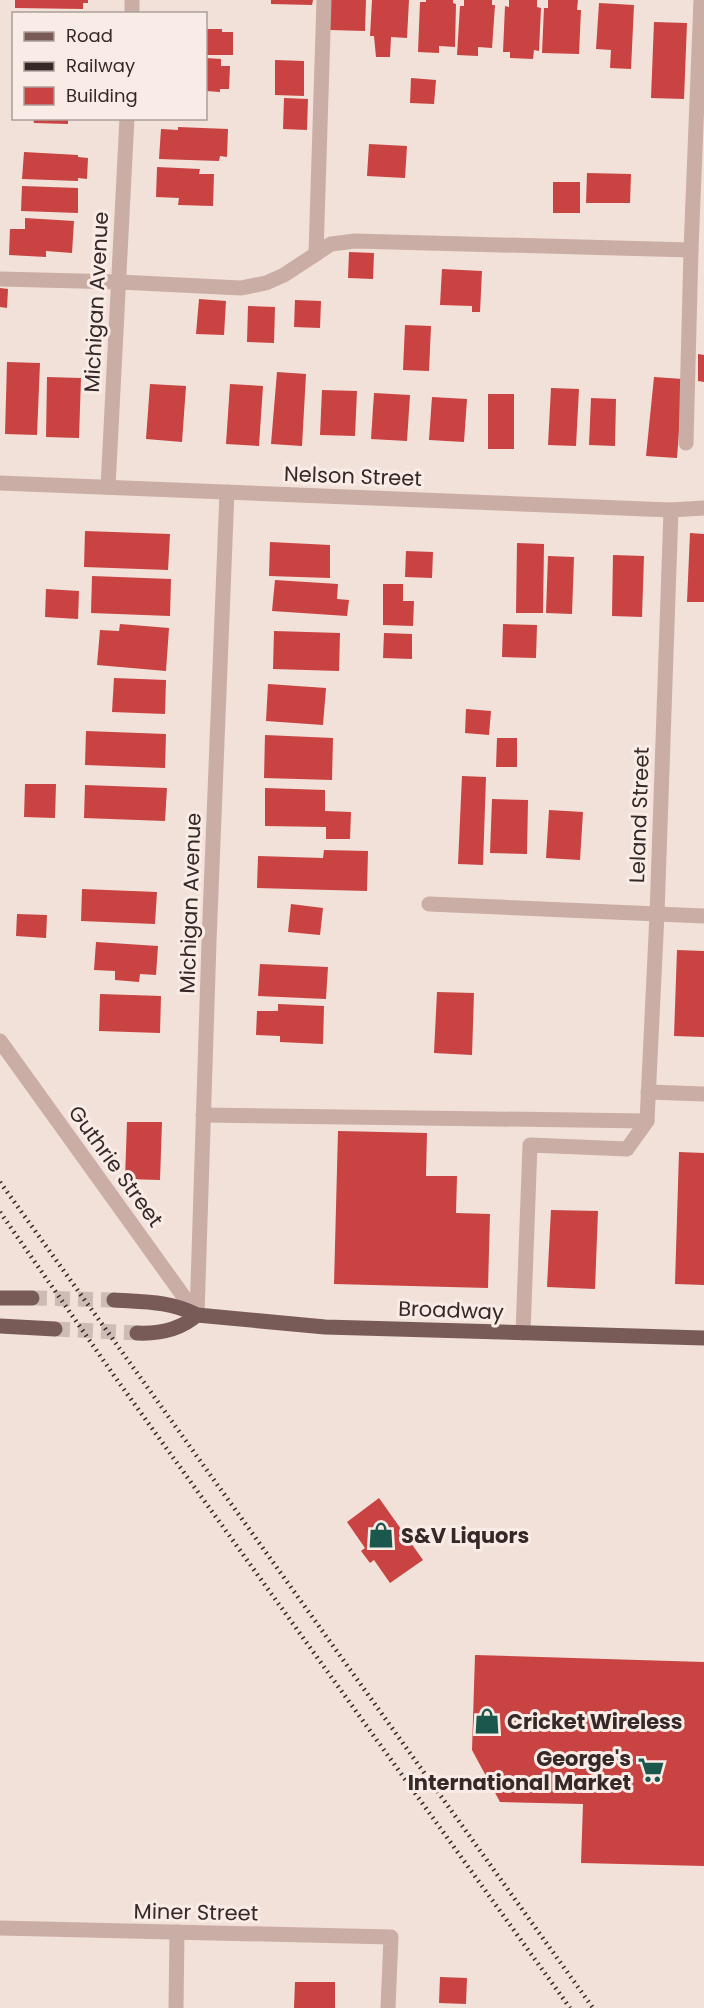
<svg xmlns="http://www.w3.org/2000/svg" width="704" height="2008" font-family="Poppins,sans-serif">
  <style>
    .building { fill: #c84341 }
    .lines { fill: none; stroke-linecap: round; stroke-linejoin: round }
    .major-tunnel { stroke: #ccbcb5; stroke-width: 15; stroke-dasharray: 15 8; stroke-linecap: butt }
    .minor { stroke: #caaea5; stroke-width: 15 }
    .major { stroke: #785b57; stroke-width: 15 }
    .rail { stroke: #352827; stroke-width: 4.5; stroke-dasharray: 1.5 4.5; stroke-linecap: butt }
    .labels { text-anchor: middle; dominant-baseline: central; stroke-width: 6; stroke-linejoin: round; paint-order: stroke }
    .street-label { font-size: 21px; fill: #352827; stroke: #f9ece6 }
    .poi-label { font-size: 21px; font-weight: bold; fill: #352827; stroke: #f9ece6; text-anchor: start }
  </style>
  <rect width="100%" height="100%" fill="#f2e1d9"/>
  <g class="building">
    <polygon points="15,0 88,0 88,3 83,3 83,9 15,8"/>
    <polygon points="271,0 313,0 312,5 271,4"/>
    <polygon points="330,0 366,0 365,31 329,30"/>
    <polygon points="372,0 409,0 407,38 391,37 390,57 376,57 374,36 370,36"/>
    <polygon points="426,0 453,0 453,3 456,4 455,47 439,46 439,53 418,52 420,2 426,2"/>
    <polygon points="464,0 492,0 492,5 495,5 492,48 478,47 478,56 457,55 460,6 464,6"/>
    <polygon points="509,0 537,0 537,7 541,8 539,51 534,50 533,59 510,58 510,52 503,52 505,6 509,7"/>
    <polygon points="548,0 578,0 577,10 581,10 579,54 542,53 544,8 548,8"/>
    <polygon points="599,3 634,5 631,69 610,68 611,50 596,49"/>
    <polygon points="654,22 687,23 684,99 651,98"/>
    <polygon points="206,29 222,29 222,32 233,32 233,55 206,55"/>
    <polygon points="206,58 221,59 221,66 230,66 229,89 220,89 220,92 206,91"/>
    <polygon points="275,60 304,61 304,96 275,95"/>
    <polygon points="411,78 436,80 434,104 410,103"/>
    <polygon points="284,98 308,99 307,130 283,129"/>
    <polygon points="33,118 68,118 68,124 34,123"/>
    <polygon points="178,127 228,129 227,157 220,156 219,161 159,159 161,129 178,130"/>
    <polygon points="369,144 407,146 405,178 367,176"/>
    <polygon points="24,152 78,155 78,157 88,158 87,179 78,178 78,181 22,179"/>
    <polygon points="157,167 200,169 199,174 214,174 213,206 178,205 179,198 156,197"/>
    <polygon points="587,173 631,174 630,203 586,203"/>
    <rect x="553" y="182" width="27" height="31"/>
    <polygon points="22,186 78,188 78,213 21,211"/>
    <polygon points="25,218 74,221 72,253 46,251 46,257 9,255 10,229 25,229"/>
    <polygon points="349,252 374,253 373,279 348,278"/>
    <polygon points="442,269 482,271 480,312 472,312 472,306 440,305"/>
    <polygon points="0,288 8,289 7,308 0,307"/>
    <polygon points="199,299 226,301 224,335 196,334"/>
    <polygon points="295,300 321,301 320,328 294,327"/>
    <polygon points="248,306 275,307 274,343 247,342"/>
    <polygon points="405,325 431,326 429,371 403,370"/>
    <polygon points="698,354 704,355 704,382 698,381"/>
    <polygon points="7,362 40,363 37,435 5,434"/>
    <polygon points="277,372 306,374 302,446 271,444"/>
    <polygon points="47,377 81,378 79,438 46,437"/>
    <polygon points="654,377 683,379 677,458 646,456"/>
    <polygon points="150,384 186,386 182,442 146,439"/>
    <polygon points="230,384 263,386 259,446 226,444"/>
    <polygon points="551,388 579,389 576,446 548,445"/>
    <polygon points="322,390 357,391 355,436 320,435"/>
    <polygon points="374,393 410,395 407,441 371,439"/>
    <rect x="488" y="394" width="26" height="55"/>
    <polygon points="432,397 467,399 464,442 429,440"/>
    <polygon points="591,398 616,399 615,446 589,445"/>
    <polygon points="85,531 170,534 168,570 84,567"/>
    <polygon points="690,533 704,534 704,602 687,602"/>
    <polygon points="270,542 330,545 330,578 269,576"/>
    <polygon points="517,543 544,544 543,613 516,613"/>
    <polygon points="406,551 433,552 432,578 405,577"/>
    <polygon points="613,555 644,556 642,617 612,616"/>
    <polygon points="548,556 574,557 572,614 546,613"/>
    <polygon points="92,576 171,579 170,616 91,613"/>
    <polygon points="275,580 338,584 337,599 349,600 347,616 272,611"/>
    <polygon points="383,584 403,584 403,601 414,601 413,626 383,625"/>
    <polygon points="46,589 79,591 78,619 45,617"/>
    <polygon points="120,624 169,628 166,671 97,665 100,630 119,631"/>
    <polygon points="503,624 537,625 536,658 502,657"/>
    <polygon points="274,631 340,633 339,671 273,669"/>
    <polygon points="384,633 412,634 412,659 383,658"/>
    <polygon points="114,678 166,680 165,714 112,712"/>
    <polygon points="268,684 326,688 323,725 266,721"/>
    <polygon points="466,709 491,711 489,735 465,733"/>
    <polygon points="86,731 166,734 165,768 85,765"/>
    <polygon points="265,735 333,738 332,780 264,778"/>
    <polygon points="497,738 517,738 517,767 496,767"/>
    <polygon points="462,776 486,777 483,865 458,864"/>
    <polygon points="25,784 56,784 55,818 24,817"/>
    <polygon points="85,785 167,788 165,821 84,818"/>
    <polygon points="265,788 325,790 325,811 351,812 350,839 326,839 326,827 265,826"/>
    <polygon points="492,799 528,800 527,854 490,853"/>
    <polygon points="549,810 583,812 580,860 546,858"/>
    <polygon points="324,850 368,851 367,891 257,888 258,856 323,858"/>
    <polygon points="82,889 157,892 155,924 81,921"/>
    <polygon points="291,904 323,908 320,935 288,932"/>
    <polygon points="17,914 47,915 46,938 16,936"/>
    <polygon points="96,942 158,946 156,975 140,974 139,982 115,980 115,971 94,970"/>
    <polygon points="677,950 704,951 704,1037 674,1036"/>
    <polygon points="260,964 328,967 326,999 258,996"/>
    <polygon points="437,992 474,993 472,1055 434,1053"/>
    <polygon points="100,994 161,996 160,1033 99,1031"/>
    <polygon points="278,1004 324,1006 323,1044 280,1042 280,1036 256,1035 257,1011 278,1011"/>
    <polygon points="127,1122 162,1122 160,1180 125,1179"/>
    <polygon points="338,1131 427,1133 426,1176 457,1176 456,1213 490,1214 488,1288 334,1284"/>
    <polygon points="679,1152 704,1153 704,1285 675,1284"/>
    <polygon points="551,1210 598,1211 595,1289 547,1287"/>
    <polygon points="379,1498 423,1560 390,1583 374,1560 370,1563 361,1551 365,1548 347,1522"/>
    <polygon points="475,1655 704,1662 704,1866 581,1863 583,1804 500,1802 472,1750"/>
    <polygon points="440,1977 467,1978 466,2004 439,2003"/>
    <polygon points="295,1982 335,1982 335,2008 294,2008"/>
  </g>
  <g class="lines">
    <g class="major-tunnel">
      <polyline points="32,1298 114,1300"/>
      <polyline points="55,1329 137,1333"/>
    </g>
    <g class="minor">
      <polyline points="132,14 132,0"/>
      <polyline points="316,254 324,0"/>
      <polyline points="0,279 119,282 241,288 266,283 284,275 331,244 355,241 691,250"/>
      <polyline points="686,443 691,250 701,0"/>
      <polyline points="0,483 671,510 704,508"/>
      <polyline points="108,487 127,118"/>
      <polyline points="429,904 704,916"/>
      <polyline points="0,1041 197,1315"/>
      <polyline points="648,1092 704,1094"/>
      <polyline points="203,1115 647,1121"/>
      <polyline points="647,1121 657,914 671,510"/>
      <polyline points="197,1315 209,942 227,492"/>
      <polyline points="523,1333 530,1145 627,1149 647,1121"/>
      <polyline points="0,1928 391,1937 388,2008"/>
      <polyline points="176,2008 177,1932"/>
    </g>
    <g class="major">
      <polyline points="0,1298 32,1298"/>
      <path d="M114 1300C144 1302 170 1301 197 1315L325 1327 704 1338"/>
      <polyline points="0,1326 55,1329"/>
      <path d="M137 1333C159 1334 180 1330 197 1315"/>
    </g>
    <g class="rail">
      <polyline points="0,1182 593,2008"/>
      <polyline points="0,1212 115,1377 570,2008"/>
    </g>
  </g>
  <defs>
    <g id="shop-bare" transform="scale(2.07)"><path d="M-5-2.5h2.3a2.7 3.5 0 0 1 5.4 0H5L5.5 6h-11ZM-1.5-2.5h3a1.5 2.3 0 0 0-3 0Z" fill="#1c574e" stroke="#f9ece6" stroke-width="2.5" paint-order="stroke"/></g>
    <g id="supermarket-bare" transform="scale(2.07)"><path d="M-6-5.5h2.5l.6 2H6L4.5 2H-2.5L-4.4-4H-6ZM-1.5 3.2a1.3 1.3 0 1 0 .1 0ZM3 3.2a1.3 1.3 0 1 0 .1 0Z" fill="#1c574e" stroke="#f9ece6" stroke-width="2.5" paint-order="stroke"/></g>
  </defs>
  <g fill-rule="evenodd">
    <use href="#shop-bare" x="381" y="1535"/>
    <use href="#shop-bare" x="487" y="1721"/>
    <use href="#supermarket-bare" x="651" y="1770"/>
  </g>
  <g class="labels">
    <g class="street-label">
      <text transform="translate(96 302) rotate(-87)">Michigan Avenue</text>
      <text transform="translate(353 476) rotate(2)">Nelson Street</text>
      <text transform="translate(639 815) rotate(-88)">Leland Street</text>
      <text transform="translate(190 903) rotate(-88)">Michigan Avenue</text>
      <text transform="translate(116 1166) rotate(54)">Guthrie Street</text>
      <text transform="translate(451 1310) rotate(2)">Broadway</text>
      <text transform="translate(196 1912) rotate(1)">Miner Street</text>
    </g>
    <g class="poi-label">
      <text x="401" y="1535">S&amp;V Liquors</text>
      <text x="507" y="1721">Cricket Wireless</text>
      <text x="631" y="1758" text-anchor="end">George's<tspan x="631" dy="24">International Market</tspan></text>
    </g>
  </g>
  <rect x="12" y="12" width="195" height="108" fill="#f9ece6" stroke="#ab9e9a" stroke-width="1.5"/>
  <rect x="24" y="32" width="30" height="9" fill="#785b57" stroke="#ab9e9a" stroke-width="1.5"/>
  <text x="66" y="42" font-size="18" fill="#352827">Road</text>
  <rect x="24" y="62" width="30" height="9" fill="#352827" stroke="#ab9e9a" stroke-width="1.5"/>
  <text x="66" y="72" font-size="18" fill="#352827">Railway</text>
  <rect x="24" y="87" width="30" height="18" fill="#c84341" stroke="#ab9e9a" stroke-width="1.5"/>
  <text x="66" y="102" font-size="18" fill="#352827">Building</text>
</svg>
